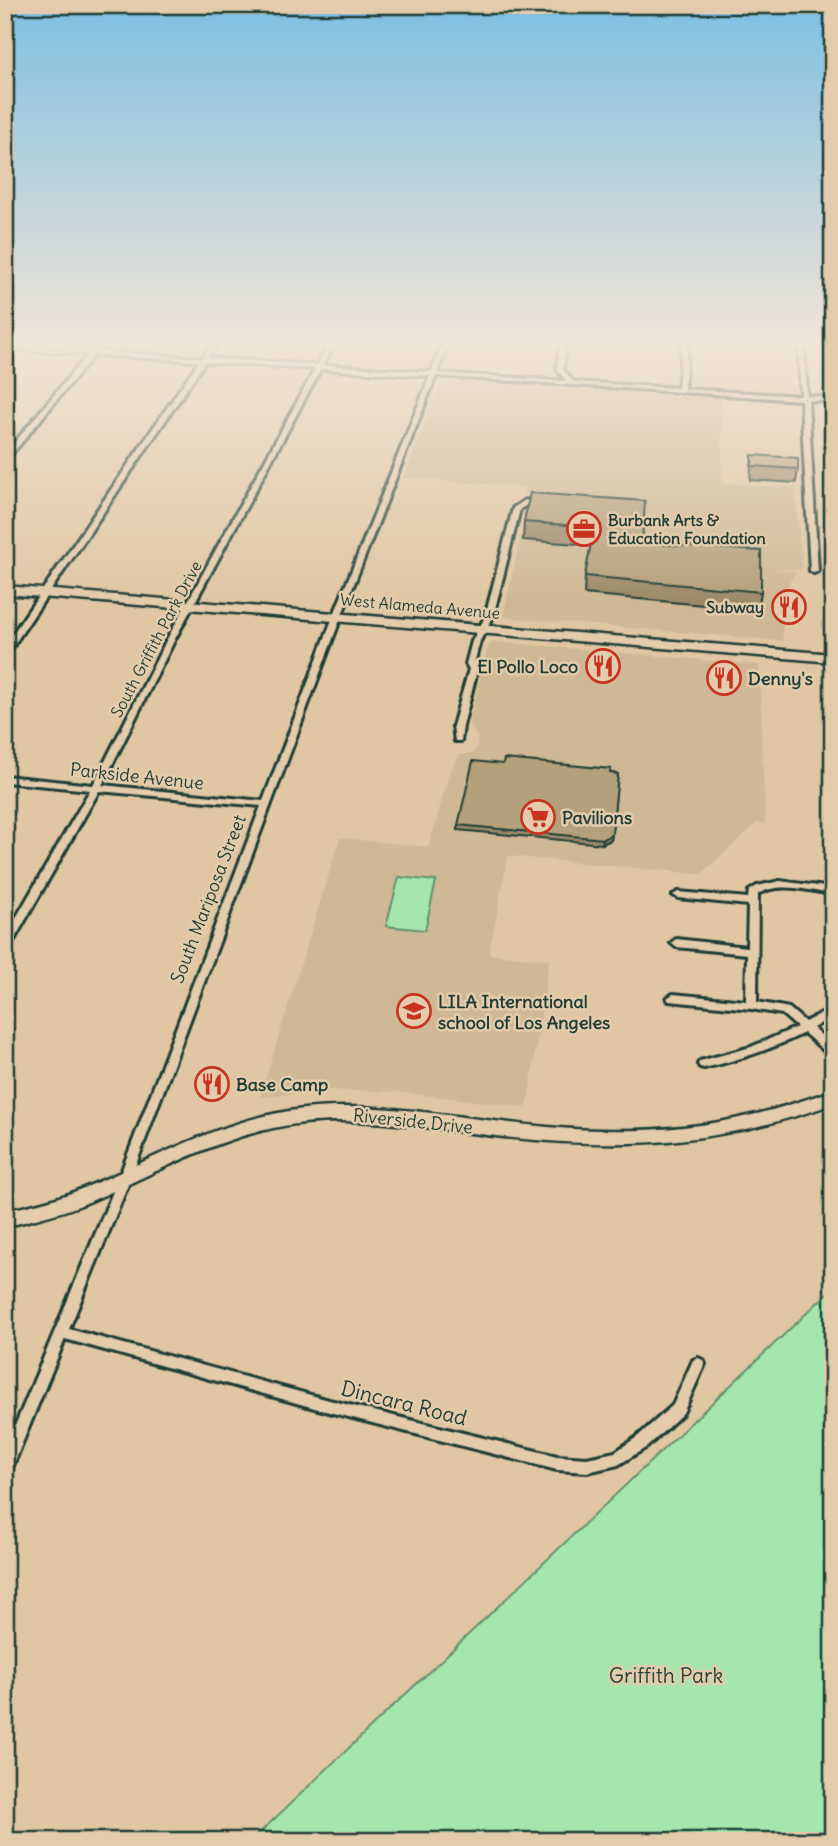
<svg xmlns="http://www.w3.org/2000/svg" width="838" height="1846" font-family="Delius,sans-serif">
  <style>
    .built { fill: #cfb895 }
    .green { fill: #a5e6ae; stroke: #629271; stroke-width: 2 }
    .lines { fill: none; stroke-linecap: round; stroke-linejoin: round }
    .minor-casing { stroke: #1f3d34; stroke-width: 6 }
    .secondary-casing { stroke: #1f3d34; stroke-width: 5 }
    .minor { fill: #e3cbac; fill-rule: evenodd }
    .secondary { fill: #e3cbac; fill-rule: evenodd }
    .wall { fill: #9c8a6a; stroke: #1f3d34; stroke-width: 2 }
    .shaded-wall { fill: #7f7056; stroke: #1f3d34; stroke-width: 2 }
    .building { fill: #b5a07b; stroke: #1f3d34; stroke-width: 2 }
    .labels { text-anchor: middle; dominant-baseline: central; stroke-width: 5; stroke-linejoin: round; paint-order: stroke }
    .far-poi-label { font-size: 16px; font-weight: bold; fill: #1f3d34; stroke: #e3cbac; text-anchor: start }
    .far-street-label { font-size: 16px; fill: #1f3d34; stroke: #e3cbac }
    .poi-label { font-size: 18px; font-weight: bold; fill: #1f3d34; stroke: #e3cbac; text-anchor: start }
    .street-label { font-size: 18px; fill: #1f3d34; stroke: #e3cbac }
    .near-street-label { font-size: 21px; fill: #1f3d34; stroke: #e3cbac }
    .near-park-label { font-size: 21px; fill: #26453a; stroke: #e3cbac }
  </style>
  <rect width="100%" height="100%" fill="#e0c6a3"/>
  <filter id="ink" filterUnits="userSpaceOnUse"><feTurbulence type="fractalNoise" baseFrequency=".0143" numOctaves="2"/><feDisplacementMap in="SourceGraphic" scale="14" xChannelSelector="R" yChannelSelector="G"/><feConvolveMatrix kernelMatrix="1 2 1 2 8 2 1 2 1" color-interpolation-filters="sRGB"/></filter>
  <g filter="url(#ink)">
    <g class="built">
      <polygon points="445,379 722,396 722,483 795,488 802,569 773,569 796,572 782,593 783,641 503,617 525,517 548,510 550,494 524,493 524,487 404,478 441,381"/>
      <polygon points="496,642 759,665 765,824 757,823 701,874 508,856 489,954 549,960 527,1107 398,1092 331,1090 260,1097 340,838 429,847 450,771 460,755 474,753 477,746 478,738 469,724 487,650 490,644"/>
    </g>
    <g class="green">
      <polygon points="399,877 436,881 425,930 386,926"/>
      <polygon points="833,1288 833,1841 251,1841"/>
    </g>
    <g class="lines">
      <g class="minor-casing">
        <g id="minor">
          <path d="M96 343H103L97 351 202 358 212 343H218L208 358 317 365 329 343H335L323 365 431 372 443 343H449L437 373 567 381 557 370 560 343H566L563 370 574 382 678 388 682 343H688L684 389 801 396 798 343H804L807 396 833 398V402L808 400 818 571 814 573 810 571 801 400 436 376 341 617 132 1175 69 1329 329 1400 557 1456 587 1458 615 1452 637 1437 673 1405 693 1360 698 1358 703 1360 705 1364 683 1413 647 1447 618 1465 587 1472 557 1470 329 1412 65 1339 12 1468 10 1473 5 1475V1450L120 1175 261 806 99 791 10 947 5 950V937L90 790 5 782V776L93 785 167 639 315 369 205 362 9 652 5 654V645L199 361 94 355 7 460 5 461V454L88 354 5 349V345L91 351ZM321 369 430 376 333 617 263 801 102 785 175 639Z"/>
          <polygon points="525,500 532,502 520,509 493,617 480,641 475,660 479,663 463,726 461,741 455,741 453,726 469,669 466,664 472,641 485,617 513,508"/>
          <path d="M780 881 833 888V894C809 891 780 881 758 894L757 1002 789 1008 805 1022 833 1007V1016L813 1028 833 1045V1056L829 1055 804 1033C772 1049 739 1060 704 1068L700 1067 698 1064 700 1061 751 1047 797 1027 782 1014 751 1009 669 1001 667 998 673 994 746 1001 747 954 676 947 671 943 676 939 747 947 748 905 678 898 673 895 678 892 748 898 749 891 757 886Z"/>
        </g>
      </g>
      <g class="secondary-casing">
        <g id="secondary">
          <polygon points="5,586 833,654 833,662 5,594"/>
          <path d="M833 1091V1104C716 1145 627 1150 504 1137 438 1130 371 1116 304 1123 227 1131 161 1171 91 1201 64 1213 34 1219 5 1227V1211C27 1206 50 1201 71 1193 149 1163 220 1118 304 1109 385 1101 467 1120 547 1127 615 1133 685 1132 752 1115 779 1109 806 1099 833 1091Z"/>
        </g>
      </g>
      <use href="#minor" class="minor"/>
      <use href="#secondary" class="secondary"/>
    </g>
    <g class="wall">
      <polygon points="752,455 798,469 796,483 750,480"/>
      <polygon points="530,493 642,543 761,592 758,610 584,594 585,576 591,545 523,540 524,522"/>
      <polygon points="610,773 618,774 611,840 602,844 458,830 458,825"/>
    </g>
    <polygon class="shaded-wall" points="612,834 611,840 602,844 603,839"/>
    <g class="building">
      <polygon points="752,455 798,458 798,469 752,466"/>
      <polygon points="530,493 645,501 642,543 761,551 761,592 585,576 594,527 524,522"/>
      <polygon points="504,759 611,769 610,773 618,774 612,834 603,839 458,825 473,761 503,764"/>
    </g>
  </g>
  <linearGradient id="sky" x2="0" y2="1"><stop stop-color="#7ebfe3"/><stop offset="0.57" stop-color="#f1e5d6"/><stop offset="1" stop-color="#f1e5d6" stop-opacity="0"/></linearGradient>
  <rect width="838" height="602" fill="url(#sky)"/>
  <defs>
    <g id="office-ring" transform="scale(1.75)"><circle r="9.5" fill="#e3cbac" stroke="#c8321e" stroke-width="1.5"/><path d="M-6-3h4V-5.5h4V-3h4V5H-6ZM-1-4.5V-3h2v-1.5ZM-6 0V1H6V0Z" fill="#c8321e"/></g>
    <g id="restaurant-ring" transform="scale(1.75)"><circle r="9.5" fill="#e3cbac" stroke="#c8321e" stroke-width="1.5"/><path d="M-5-6h1v4h1v-4h1v4h1v-4h1v5L-1.5 .5V6h-2V.5L-5-1ZM5-6V6H3V1.5H1.5Q1.5-4 5-6Z" fill="#c8321e"/></g>
    <g id="supermarket-ring" transform="scale(1.75)"><circle r="9.5" fill="#e3cbac" stroke="#c8321e" stroke-width="1.5"/><path d="M-6-5.5h2.5l.6 2H6L4.5 2H-2.5L-4.4-4H-6ZM-1.5 3.2a1.3 1.3 0 1 0 .1 0ZM3 3.2a1.3 1.3 0 1 0 .1 0Z" fill="#c8321e"/></g>
    <g id="school-ring" transform="scale(1.75)"><circle r="9.5" fill="#e3cbac" stroke="#c8321e" stroke-width="1.5"/><path d="M0-5L7-2L0 1L-7-2ZM-4 1L0 2.5L4 1V4Q0 6-4 4Z" fill="#c8321e"/></g>
  </defs>
  <g fill-rule="evenodd">
    <use href="#office-ring" x="584" y="529"/>
    <use href="#restaurant-ring" x="789" y="607"/>
    <use href="#restaurant-ring" x="603" y="666"/>
    <use href="#restaurant-ring" x="724" y="678"/>
    <use href="#supermarket-ring" x="538" y="817"/>
    <use href="#school-ring" x="414" y="1011"/>
    <use href="#restaurant-ring" x="212" y="1084"/>
  </g>
  <g class="labels">
    <g class="far-poi-label">
      <text x="608" y="520">Burbank Arts &amp;<tspan x="608" dy="18">Education Foundation</tspan></text>
      <text x="764" y="607" text-anchor="end">Subway</text>
    </g>
    <g class="far-street-label">
      <text transform="translate(420 606) rotate(5)">West Alameda Avenue</text>
      <text transform="translate(156 639) rotate(-62)">South Griffith Park Drive</text>
    </g>
    <g class="poi-label">
      <text x="578" y="666" text-anchor="end">El Pollo Loco</text>
      <text x="748" y="678">Denny's</text>
      <text x="562" y="817">Pavilions</text>
      <text x="438" y="1001">LILA International<tspan x="438" dy="21">school of Los Angeles</tspan></text>
      <text x="236" y="1084">Base Camp</text>
    </g>
    <g class="street-label">
      <text transform="translate(137 776) rotate(6)">Parkside Avenue</text>
      <text transform="translate(208 899) rotate(-69)">South Mariposa Street</text>
      <text transform="translate(413 1121) rotate(6)">Riverside Drive</text>
    </g>
    <g class="near-street-label">
      <text transform="translate(404 1403) rotate(14)">Dincara Road</text>
    </g>
    <g class="near-park-label">
      <text x="666" y="1675">Griffith Park</text>
    </g>
  </g>
  <rect width="838" height="1846" fill="none" stroke="#e3cbac" stroke-width="28"/>
  <rect x="14" y="14" width="810" height="1818" fill="none" stroke="#1f3d34" stroke-width="2.5" filter="url(#ink)"/>
</svg>
